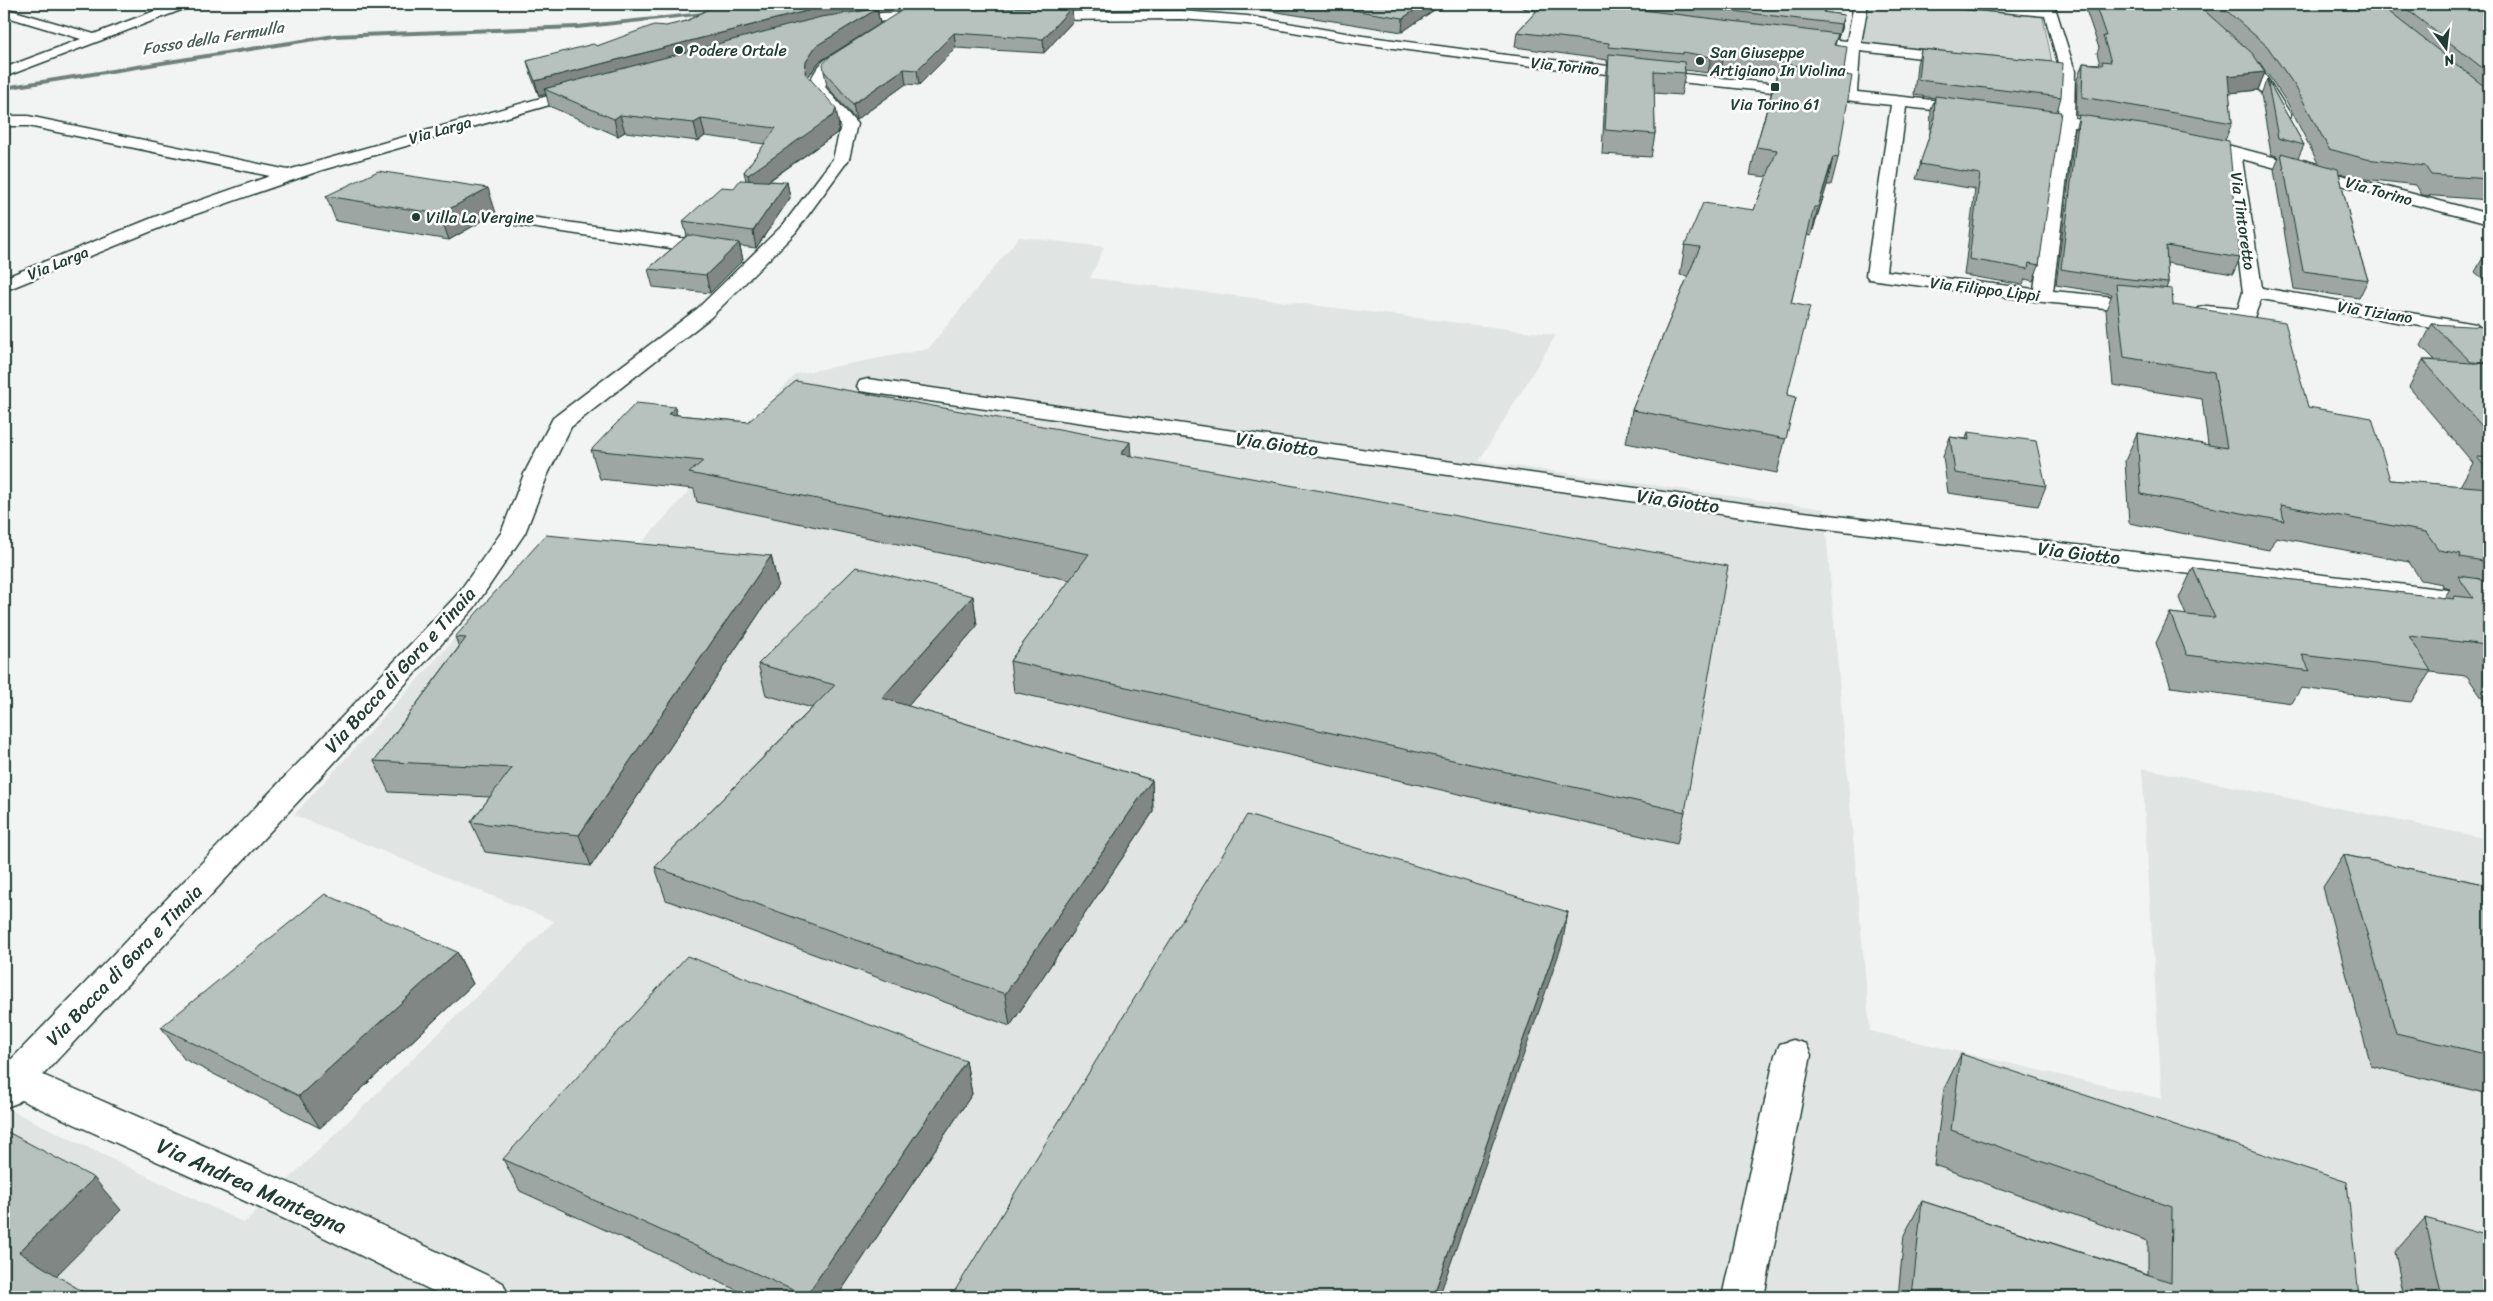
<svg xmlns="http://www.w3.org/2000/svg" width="2493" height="1301" font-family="Sriracha,sans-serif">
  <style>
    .built { fill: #e0e4e3 }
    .green { fill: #ced5d3; stroke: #768984 }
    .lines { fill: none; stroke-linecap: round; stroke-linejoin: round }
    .stream { fill: #6d807b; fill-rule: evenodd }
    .minor-casing { stroke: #1f3d34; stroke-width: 3 }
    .minor { fill: #fff; fill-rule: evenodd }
    .wall { fill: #9da6a3; stroke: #1f3d34 }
    .shaded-wall { fill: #808784; stroke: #1f3d34 }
    .building { fill: #b7c1bd; stroke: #1f3d34 }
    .poi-dot { fill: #1f3d34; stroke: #fff; stroke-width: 2 }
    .labels { text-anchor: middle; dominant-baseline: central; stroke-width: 5; stroke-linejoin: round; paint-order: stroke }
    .far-water-label { font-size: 16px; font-style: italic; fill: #465f57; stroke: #fff }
    .far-poi-label { font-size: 16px; fill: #1f3d34; stroke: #fff; text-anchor: start }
    .far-street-label { font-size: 16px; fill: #1f3d34; stroke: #fff }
    .street-label { font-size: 19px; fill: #1f3d34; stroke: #fff }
    .near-street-label { font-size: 22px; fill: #1f3d34; stroke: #fff }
  </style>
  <rect width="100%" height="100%" fill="#f2f3f3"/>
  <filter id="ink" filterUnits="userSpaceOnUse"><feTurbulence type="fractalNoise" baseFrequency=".02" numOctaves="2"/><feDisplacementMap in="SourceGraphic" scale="10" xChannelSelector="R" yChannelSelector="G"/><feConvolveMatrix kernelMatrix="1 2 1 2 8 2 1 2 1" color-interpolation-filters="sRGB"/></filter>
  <g filter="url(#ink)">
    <polygon class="built" points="1019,237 1104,247 1090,278 1556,335 1479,461 1824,509 1870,1031 2162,1099 2142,768 2489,839 2489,1297 4,1297 4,1107 244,1223 554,921 294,815 535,551 638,547 796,374 928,349"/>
    <polygon class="green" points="1867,4 1938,4 2042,13 2052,62 1862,43"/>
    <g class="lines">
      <polygon class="stream" points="713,11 715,14 577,29 334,38 4,90 4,86 334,34 577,25"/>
      <g class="minor-casing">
        <g id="minor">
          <polygon points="173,4 191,4 189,7 4,77 4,68 81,39 4,16 4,8 94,34"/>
          <path d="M1518 4C1532 3 1576 2 1585 12L1578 16 1525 8Z"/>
          <polygon points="1854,4 1868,4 1861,43 1957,54 1964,58 1957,62 1860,51 1857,92 1970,104 1978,109 1970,114 1906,107 1886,271 2034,289 2058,125 2023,120 2015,115 2023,110 2058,115 2060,75 2025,70 2018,66 2025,62 2059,66 2045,16 1958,8 1951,4 2001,4 2042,7 2042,4 2054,4 2075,71 2074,118 2114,123 2122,128 2114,133 2073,127 2053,291 2146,300 2153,302 2156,306 2153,310 2146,312 2043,302 1869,279 1866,275 1891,105 1506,63 1363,44 1247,24 1181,19 1037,20 1030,16 1037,12 1181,11 1247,16 1363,36 1506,55 1842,91 1846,50 1799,44 1792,40 1799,36 1847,41"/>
          <polygon points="2178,4 2192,4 2258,64 2291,115 2289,118 2277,118 2247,70"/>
          <path d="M929 12 936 16 934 19 870 22 842 26 835 22C843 12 913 12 929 12Z"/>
          <path d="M856 43 861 44 863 47 861 50 830 71 825 87 857 124 849 159 795 233 711 317 571 427 548 474 525 533 474 608 332 765 43 1075 339 1205 503 1283 509 1297H445L311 1231 21 1100 17 1103 4 1108V1067L310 751 456 596 501 533 524 474 553 418 697 309 783 225 833 159 841 125 809 88C812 66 835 48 856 43Z"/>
          <polygon points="583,86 591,91 588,94 322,170 179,220 4,291 4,278 167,212 270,176 28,126 4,126 4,116 28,116 288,170"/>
          <polygon points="2193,136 2489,214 2489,224 2242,159 2262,288 2476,324 2489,337 2489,355 2482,353 2462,333 2261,299 2253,320 2246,322 2199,316 2196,312 2199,308 2206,306 2238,309 2243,292 2225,155 2187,144 2185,141 2187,138"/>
          <polygon points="516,215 716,243 723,245 725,249 723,253 716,255 510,224 507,220 510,216"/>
          <polygon points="868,379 1804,512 2489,595 2489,611 1804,526 860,391 857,386 860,381"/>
          <polygon points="1793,1040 1806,1044 1811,1055 1764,1297 1722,1297 1775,1055 1780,1044"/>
        </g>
      </g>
      <use href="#minor" class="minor"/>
    </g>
    <g class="wall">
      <polygon points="717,4 1089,4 1084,10 1072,10 1073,21 1044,53 956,48 919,85 906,84 856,120 827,86 824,71 899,12 878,12 880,24 819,62 808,77 839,126 837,133 769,181 787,182 790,198 756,248 740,246 743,260 710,293 653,287 648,269 687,236 683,221 746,180 744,172 765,144 705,136 698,141 625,132 618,136 549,106 546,94 539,96 531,75 527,61 597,46 687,21"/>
      <polygon points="1227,4 1437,4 1437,8 1402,32"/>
      <polygon points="1543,4 1803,4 1825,6 1824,12 1844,15 1841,29 1838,38 1837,38 1835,46 1844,70 1843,75 1838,158 1831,185 1827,185 1811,236 1807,235 1791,303 1788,395 1796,397 1777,473 1626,443 1632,410 1688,276 1680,275 1685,245 1754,210 1767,177 1750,175 1756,147 1777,73 1722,66 1708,73 1685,70 1685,73 1681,95 1654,93 1655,134 1651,157 1602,154 1606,76 1608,63 1607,63 1607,60 1515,47 1517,32"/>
      <polygon points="2084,4 2489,4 2489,200 2422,195 2416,185 2357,178 2339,173 2354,236 2368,280 2359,298 2294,289 2274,170 2279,157 2271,154 2261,94 2267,79 2304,145 2298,158 2318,163 2288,104 2260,63 2257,61 2265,72 2258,90 2229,93 2232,123 2225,140 2240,258 2233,274 2167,263 2168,283 2166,289 2173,305 2308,407 2390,480 2460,486 2473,463 2409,387 2423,360 2435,360 2421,346 2432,324 2489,329 2489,708 2467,676 2430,672 2411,702 2301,688 2292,703 2171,687 2156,643 2170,613 2186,615 2179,598 2193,568 2444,598 2450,589 2442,587 2443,584 2421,580 2409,562 2276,537 2269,550 2129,523 2125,461 2137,433 2208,445 2202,399 2113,385 2106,310 2112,294 2056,285 2075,129 2079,116 2076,115 2077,80 2083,63 2100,64 2097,53 2099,48"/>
      <polygon points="1921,49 2061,97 2057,112 2039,265 2033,281 2025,279 2023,285 1964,275 1975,189 1916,179 1930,133 1931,110 1935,98 1914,95 1917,64"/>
      <polygon points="326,196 496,213 449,240 336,221"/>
      <polygon points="2486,252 2489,252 2489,284 2475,272"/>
      <polygon points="677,415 748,422 1131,456 1685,812 1677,844 1014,692 1010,661 1070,580 697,502 694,489 600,479 591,450"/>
      <polygon points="1968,432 2046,486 2038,506 1948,493 1943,457 1950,437 1966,439"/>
      <polygon points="771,556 778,585 591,866 485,852 471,822 490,797 389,792 374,761 459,647 455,637"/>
      <polygon points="973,596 977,626 908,706 1152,780 1153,812 1010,1026 666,900 655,867 812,708 766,695 758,664"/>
      <polygon points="2344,855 2489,885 2489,1094 2371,1066 2323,887"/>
      <polygon points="457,952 473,984 320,1128 184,1059 161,1027"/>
      <polygon points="1961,1054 2359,1297 1898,1297 1904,1235 1922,1201 2148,1274 2148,1241 1934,1165 1944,1089"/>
      <polygon points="966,1061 972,1094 837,1297 752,1297 520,1191 503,1159"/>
      <polygon points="2425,1218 2489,1297 2404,1297 2395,1252"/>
    </g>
    <g class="shaded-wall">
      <polygon points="843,4 869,4 870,12 544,89 546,94 539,96 535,81 814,9"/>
      <polygon points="1084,4 1089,4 1084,10"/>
      <polygon points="1424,4 1437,4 1437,8 1402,32 1403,18"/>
      <polygon points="1072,7 1073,21 1044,53 1043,39"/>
      <polygon points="877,9 880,24 819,62 808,77 805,73 806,61 816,46"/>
      <polygon points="1844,15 1841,29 1838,38 1841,24"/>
      <polygon points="954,33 956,48 919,85 917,70"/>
      <polygon points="1725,50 1722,66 1708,73 1711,57"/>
      <polygon points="904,69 906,84 856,120 853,104"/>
      <polygon points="2265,72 2258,90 2221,94 2228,76"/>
      <polygon points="836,108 839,126 837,133 751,193 748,175"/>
      <polygon points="620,115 625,132 618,136 614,119"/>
      <polygon points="701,119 705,136 698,141 694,123"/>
      <polygon points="1833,157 1827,185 1811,236 1818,207"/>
      <polygon points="787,182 790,198 756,248 753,231"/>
      <polygon points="488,188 496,213 449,240 440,214"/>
      <polygon points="739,243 743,260 710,293 706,275"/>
      <polygon points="675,407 682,435 668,414"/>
      <polygon points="1130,442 1132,471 1121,454"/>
      <polygon points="771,556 778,585 591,866 579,835"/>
      <polygon points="973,596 977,626 888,729 882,698"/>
      <polygon points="1152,780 1153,812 1010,1026 1005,994"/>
      <polygon points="1568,912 1562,945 1439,1297 1433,1297"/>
      <polygon points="457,952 473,984 320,1128 299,1096"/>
      <polygon points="966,1061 972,1094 837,1297 807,1297 806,1296"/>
      <polygon points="94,1178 121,1210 49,1283 19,1252"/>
    </g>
    <g class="building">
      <polygon points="717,4 843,4 814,9 535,81 527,61 593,44 597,46 654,25 666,26 687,21"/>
      <polygon points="1314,4 1424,4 1403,18"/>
      <polygon points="1543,4 1593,4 1838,34 1834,45 1847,47 1844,70 1781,64 1783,57 1725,50 1711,57 1683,52 1683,54 1609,47 1609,43 1517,32"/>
      <polygon points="1674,4 1803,4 1825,6 1823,12 1844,15 1841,24"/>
      <polygon points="2095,4 2197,4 2253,54 2265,72 2228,76 2232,123 2082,97 2083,63 2103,65 2102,61 2111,62 2103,36 2106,36"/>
      <polygon points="2219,4 2379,4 2489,90 2489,179 2431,175 2425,166 2366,159 2329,149 2295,86 2267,46"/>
      <polygon points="2400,4 2489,4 2489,73"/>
      <polygon points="1072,7 1043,39 954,33 917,70 904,69 853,104 824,71 823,64 829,57 904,9"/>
      <polygon points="877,9 816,46 806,61 805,73 836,108 834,115 748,175 744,172 776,128 701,119 694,123 620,115 614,119 544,89 821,17"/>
      <polygon points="1921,49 2063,63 2061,97 1918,80"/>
      <polygon points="1609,54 1684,62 1685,73 1654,71 1655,134 1605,130"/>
      <polygon points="1779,68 1852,76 1838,158 1833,157 1818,207 1814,207 1791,303 1810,307 1787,395 1796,397 1786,439 1632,410 1700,247 1685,245 1703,203 1754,210 1777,150 1756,147"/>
      <polygon points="2267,79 2304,145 2278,138"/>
      <polygon points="1935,96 2061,112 2039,265 2029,263 2028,269 1969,259 1980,174 1920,164 1934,121"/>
      <polygon points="2079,115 2155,126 2229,141 2240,258 2166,246 2168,283 2110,277 2061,269"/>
      <polygon points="2281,153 2338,169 2354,236 2368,280 2303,271"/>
      <polygon points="378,171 488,188 440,214 326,196"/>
      <polygon points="740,180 787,182 753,231 683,221 721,187 734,188"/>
      <polygon points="688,235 739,243 706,275 648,269"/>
      <polygon points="2116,284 2172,289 2173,305 2285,322 2308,407 2372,418 2390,480 2489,488 2489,562 2460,557 2461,554 2439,550 2426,532 2281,505 2284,521 2141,494 2137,433 2227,448 2214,372 2124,357"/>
      <polygon points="2432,324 2488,327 2489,329 2489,363 2471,362"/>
      <polygon points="2423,360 2489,364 2489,434"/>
      <polygon points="796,381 1130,442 1121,454 1728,566 1685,812 1010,661 1089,554 689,473 703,461 591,450 636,403 675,407 668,414 748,422"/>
      <polygon points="1968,432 2036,441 2046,486 1955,473 1950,437 1969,440"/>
      <polygon points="2477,457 2489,458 2489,472"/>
      <polygon points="546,535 771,556 579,835 471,822 512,768 374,761 466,638 455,637"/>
      <polygon points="856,567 973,596 882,698 1152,780 1005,994 655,867 835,685 758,664"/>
      <polygon points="2193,568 2454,599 2455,596 2473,598 2458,576 2489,580 2489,647 2487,645 2409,636 2431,671 2302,655 2310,671 2187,655 2170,613 2215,618"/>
      <polygon points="1247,815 1568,912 1433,1297 951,1297"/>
      <polygon points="2344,855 2489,885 2489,1055 2396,1033"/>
      <polygon points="325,894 457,952 299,1096 161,1027"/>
      <polygon points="687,956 966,1061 806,1296 503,1159"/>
      <polygon points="1961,1054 2347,1182 2359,1297 1912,1297 1922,1201 2171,1282 2172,1207 1951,1130"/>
      <polygon points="4,1130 94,1178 19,1252 91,1297 4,1297"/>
      <polygon points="2425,1218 2489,1236 2489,1297 2442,1297"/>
    </g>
  </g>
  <g class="poi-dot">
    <circle cx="679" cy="50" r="5"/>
    <circle cx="1700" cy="61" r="5"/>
    <rect x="1770" y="82" width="10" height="10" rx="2.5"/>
    <circle cx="416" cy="217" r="5"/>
  </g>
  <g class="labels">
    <g class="far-water-label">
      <text transform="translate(213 38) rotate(-9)">Fosso della Fermulla</text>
    </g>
    <g class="far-poi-label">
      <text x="689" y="50">Podere Ortale</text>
      <text x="1710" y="52">San Giuseppe<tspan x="1710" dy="18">Artigiano In Violina</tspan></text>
      <text x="1775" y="104" text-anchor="middle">Via Torino 61</text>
      <text x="426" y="217">Villa La Vergine</text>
    </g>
    <g class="far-street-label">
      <text transform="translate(1565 66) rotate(6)">Via Torino</text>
      <text transform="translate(440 130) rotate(-16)">Via Larga</text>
      <text transform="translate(2379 191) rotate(16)">Via Torino</text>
      <text transform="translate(2243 221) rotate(82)">Via Tintoretto</text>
      <text transform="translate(58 263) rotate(-22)">Via Larga</text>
      <text transform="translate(1985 289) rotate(7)">Via Filippo Lippi</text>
      <text transform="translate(2375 312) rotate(9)">Via Tiziano</text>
    </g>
    <g class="street-label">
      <text transform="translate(1277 444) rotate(8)">Via Giotto</text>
      <text transform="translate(1678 501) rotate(8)">Via Giotto</text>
      <text transform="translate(2079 553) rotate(7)">Via Giotto</text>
      <text transform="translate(400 670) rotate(-48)">Via Bocca di Gora e Tinaia</text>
      <text transform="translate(124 965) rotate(-46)">Via Bocca di Gora e Tinaia</text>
    </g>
    <g class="near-street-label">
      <text transform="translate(252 1186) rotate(24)">Via Andrea Mantegna</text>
    </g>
  </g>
  <rect width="2493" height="1301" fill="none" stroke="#fff" stroke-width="20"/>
  <rect x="10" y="10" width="2473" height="1281" fill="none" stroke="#1f3d34" stroke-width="2" filter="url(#ink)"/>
  <g transform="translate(2446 48) rotate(165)" stroke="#ffffff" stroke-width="4" paint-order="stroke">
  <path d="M0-4L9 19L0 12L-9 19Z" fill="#1f3d34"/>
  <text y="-8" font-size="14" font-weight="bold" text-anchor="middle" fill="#1f3d34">N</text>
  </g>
</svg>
